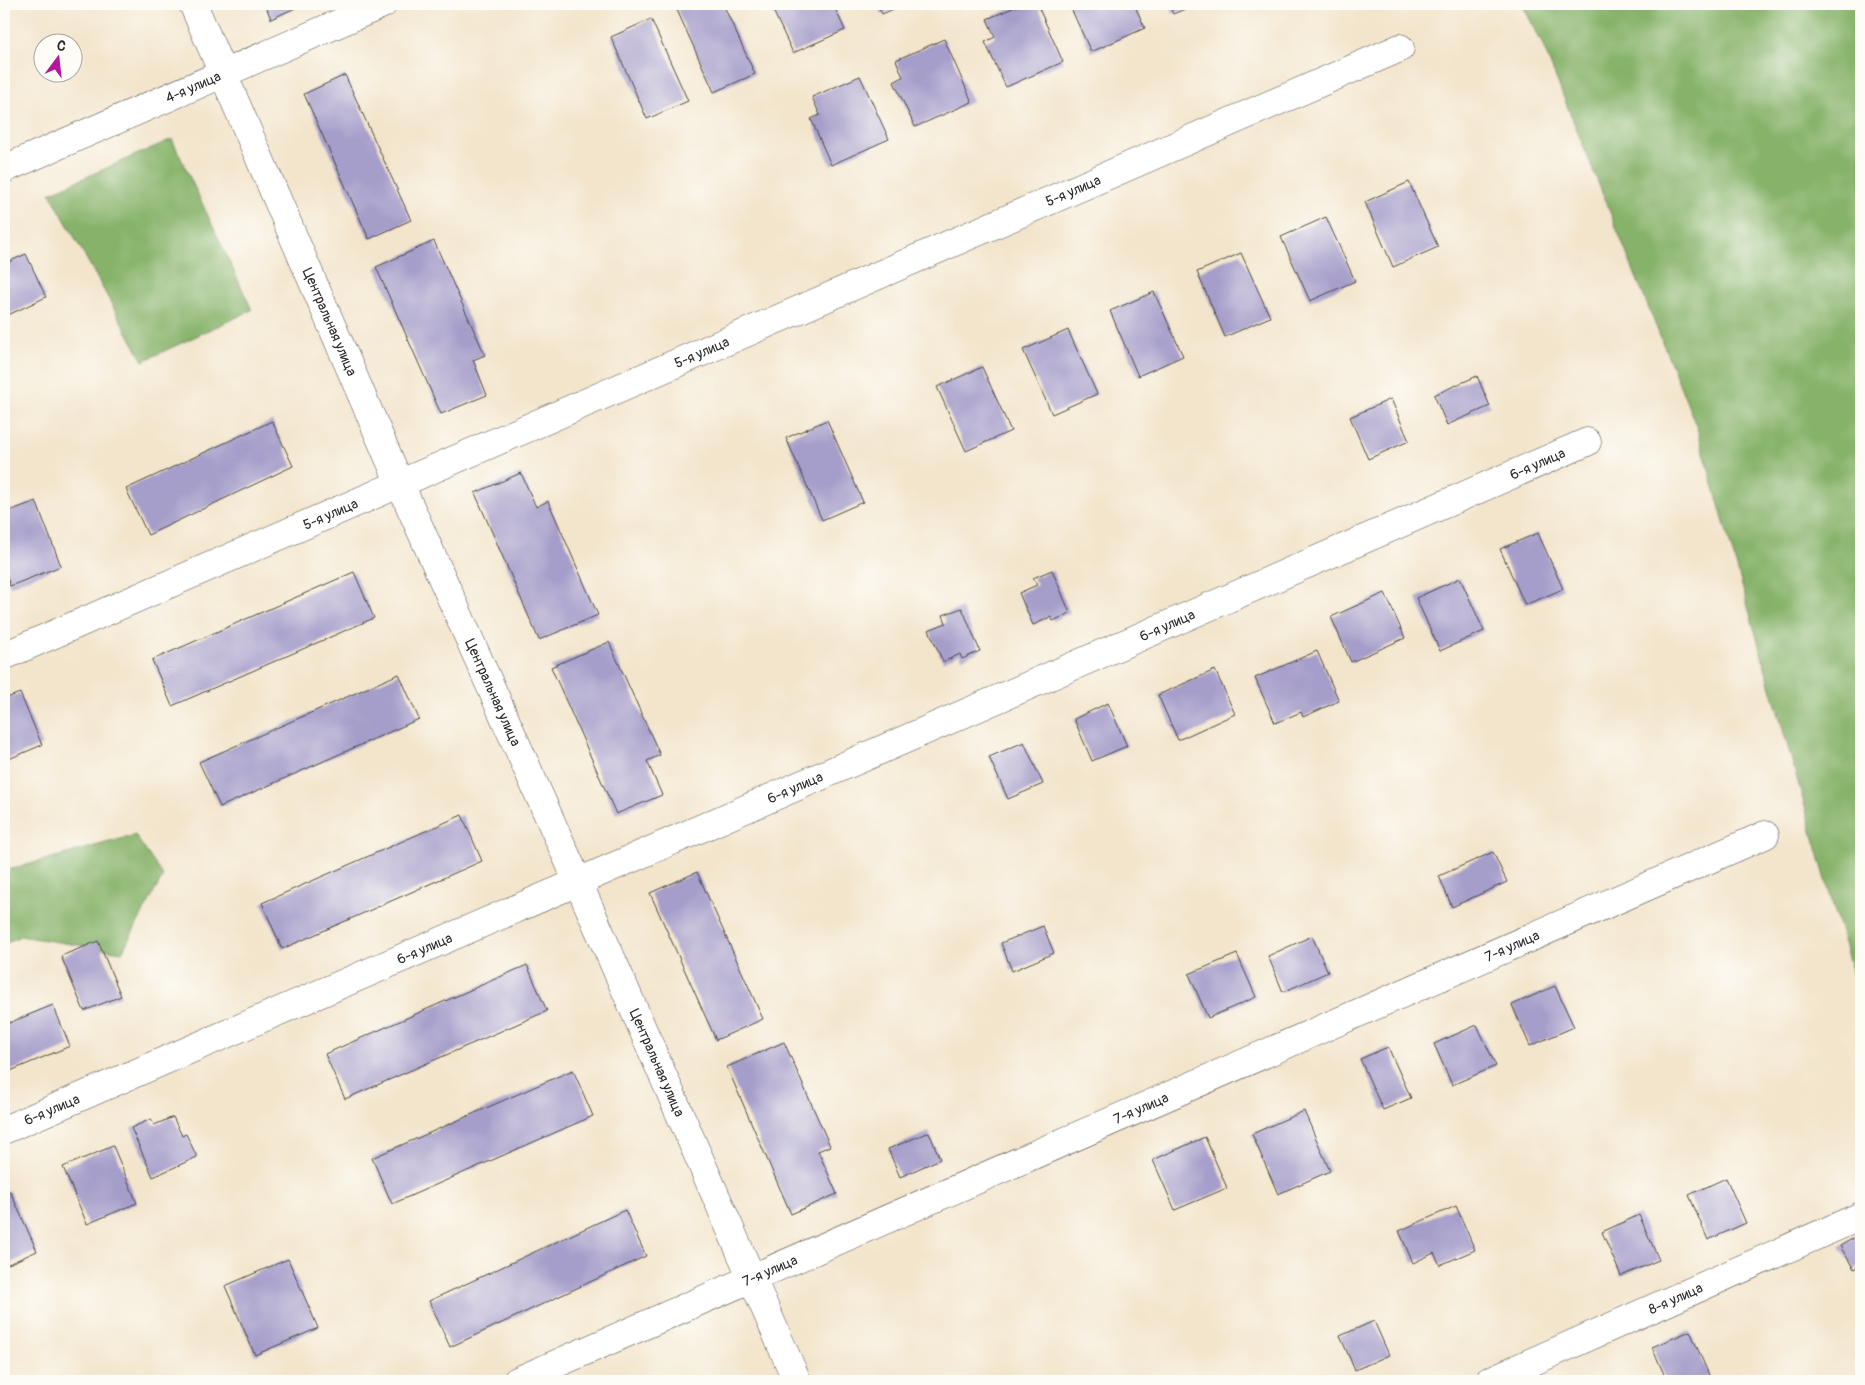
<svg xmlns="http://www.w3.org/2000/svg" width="1865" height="1385" font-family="Pangolin,sans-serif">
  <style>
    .forest { fill: #86b269; stroke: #586e4a }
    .building { fill: #a69eca }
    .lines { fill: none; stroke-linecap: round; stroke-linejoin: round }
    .street-casing { stroke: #494743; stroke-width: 29 }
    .street { stroke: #fff; stroke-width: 28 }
    .labels { text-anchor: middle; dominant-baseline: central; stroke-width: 4; stroke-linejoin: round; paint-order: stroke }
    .street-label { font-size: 14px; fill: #2b2b2b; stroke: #fdfcf7 }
  </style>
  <rect width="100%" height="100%" fill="#fdfcf7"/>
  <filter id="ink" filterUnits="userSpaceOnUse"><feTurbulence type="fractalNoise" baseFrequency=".02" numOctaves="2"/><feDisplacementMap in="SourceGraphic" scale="10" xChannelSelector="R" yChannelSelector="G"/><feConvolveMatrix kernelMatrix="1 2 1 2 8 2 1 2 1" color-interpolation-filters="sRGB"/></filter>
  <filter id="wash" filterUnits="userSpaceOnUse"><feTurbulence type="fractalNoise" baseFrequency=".0096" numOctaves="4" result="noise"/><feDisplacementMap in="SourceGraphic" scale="20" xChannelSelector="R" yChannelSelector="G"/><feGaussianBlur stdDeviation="1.12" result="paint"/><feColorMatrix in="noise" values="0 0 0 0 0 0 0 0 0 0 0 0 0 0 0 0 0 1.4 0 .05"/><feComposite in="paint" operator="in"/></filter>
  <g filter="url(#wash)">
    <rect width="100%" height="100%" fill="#f3e5cc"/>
    <g class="forest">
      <polygon points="1522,4 1861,4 1861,1003 1697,428 1541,41"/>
      <polygon points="172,139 252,310 143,361 50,193"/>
      <polygon points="135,835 163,876 122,952 20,936 4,944 4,871"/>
    </g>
    <g id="blocks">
      <g class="building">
        <polygon points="265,4 304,4 271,19"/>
        <polygon points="692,4 723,4 755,74 714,92 677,10"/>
        <polygon points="770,4 833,4 845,30 793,53"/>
        <polygon points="877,4 905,4 882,14"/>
        <polygon points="1022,4 1037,4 1063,62 1006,87 985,42 995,37 987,19"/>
        <polygon points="1069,4 1134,4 1145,28 1091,52"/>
        <polygon points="1169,4 1197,4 1173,14"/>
        <polygon points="651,19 688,101 647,119 611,37"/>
        <polygon points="944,39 972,102 915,127 894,82 903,77 896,60"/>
        <polygon points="345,75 411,220 369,239 304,94"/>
        <polygon points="860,76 889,139 831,165 811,119 820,115 812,97"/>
        <polygon points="1409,182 1438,247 1393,267 1365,202"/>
        <polygon points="1326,217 1355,281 1310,301 1281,237"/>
        <polygon points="434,241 485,355 473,360 487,395 441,414 376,267"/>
        <polygon points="1241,253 1270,317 1225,337 1197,272"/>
        <polygon points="26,254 46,297 4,317 4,264"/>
        <polygon points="1154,292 1183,356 1138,376 1110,311"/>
        <polygon points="1068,330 1097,394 1052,414 1023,350"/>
        <polygon points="982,367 1011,431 966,451 937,387"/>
        <polygon points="1477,376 1490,406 1447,425 1434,395"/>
        <polygon points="1391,399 1409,441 1368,459 1350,417"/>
        <polygon points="827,420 863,502 822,520 786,438"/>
        <polygon points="272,421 293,466 148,535 126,489"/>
        <polygon points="521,473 536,507 548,501 598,615 539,640 475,493"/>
        <polygon points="36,501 61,566 10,586 4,569 4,513"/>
        <polygon points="1538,533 1563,589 1525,605 1500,549"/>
        <polygon points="1052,570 1070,613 1053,621 1051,617 1033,625 1019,593 1037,585 1033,578"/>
        <polygon points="354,572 374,618 172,706 152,660"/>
        <polygon points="1460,578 1484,631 1440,651 1416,598"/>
        <polygon points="1385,593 1405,638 1351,662 1331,617"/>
        <polygon points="962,608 980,651 962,659 960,654 943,662 929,630 946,623 943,615"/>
        <polygon points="609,642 660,755 647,761 662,795 616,814 551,667"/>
        <polygon points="1317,651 1339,701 1303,717 1301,712 1275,723 1255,678"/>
        <polygon points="1215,670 1235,714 1178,740 1158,695"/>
        <polygon points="399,674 419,719 220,807 199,762"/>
        <polygon points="20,693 42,745 4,761 4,699"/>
        <polygon points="1108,703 1127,746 1092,761 1074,719"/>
        <polygon points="1024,742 1043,784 1008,799 989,757"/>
        <polygon points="462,815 482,861 282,949 262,903"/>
        <polygon points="1493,852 1507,882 1452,907 1439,876"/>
        <polygon points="697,872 763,1019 716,1040 650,893"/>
        <polygon points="1043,926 1054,953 1012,971 1001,943"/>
        <polygon points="1312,936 1328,972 1283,992 1268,956"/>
        <polygon points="98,941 121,996 84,1011 61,956"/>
        <polygon points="1237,954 1256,997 1208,1018 1189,974"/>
        <polygon points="527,965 547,1011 345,1099 325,1054"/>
        <polygon points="1555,986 1574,1027 1530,1046 1512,1005"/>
        <polygon points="53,1005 70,1046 8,1072 4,1062 4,1025"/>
        <polygon points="1477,1025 1496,1066 1452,1085 1434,1044"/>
        <polygon points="784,1042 830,1146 818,1151 837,1194 791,1214 727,1067"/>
        <polygon points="1388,1047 1411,1098 1383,1110 1360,1059"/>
        <polygon points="573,1070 593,1116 392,1204 372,1158"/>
        <polygon points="1304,1111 1330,1171 1278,1194 1252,1134"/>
        <polygon points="173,1117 182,1136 186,1134 197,1157 153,1177 131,1128 151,1119 154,1125"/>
        <polygon points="929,1132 940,1159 900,1177 888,1149"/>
        <polygon points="1205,1137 1227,1188 1175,1210 1153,1160"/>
        <polygon points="113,1146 137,1203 87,1224 63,1167"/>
        <polygon points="1726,1178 1746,1223 1708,1240 1689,1195"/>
        <polygon points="10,1191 37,1251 4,1266 4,1193"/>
        <polygon points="1456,1206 1475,1250 1440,1265 1434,1253 1413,1263 1399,1231"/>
        <polygon points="625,1210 646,1256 450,1347 429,1301"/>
        <polygon points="1639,1215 1659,1260 1621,1276 1602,1232"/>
        <polygon points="1857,1236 1860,1240 1861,1239 1861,1264 1854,1269 1840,1246"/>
        <polygon points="288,1259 318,1328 255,1355 225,1286"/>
        <polygon points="1374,1321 1389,1355 1355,1370 1340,1336"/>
        <polygon points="1690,1331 1709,1375 1696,1381 1667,1381 1652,1347"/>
      </g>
    </g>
  </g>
  <g filter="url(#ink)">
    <use href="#blocks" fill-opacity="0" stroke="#494743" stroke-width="1"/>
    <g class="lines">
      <g class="street-casing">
        <g id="street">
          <path id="s1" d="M193 4 400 484 578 882 797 1381"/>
          <path id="s2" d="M4 169 383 4"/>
          <path id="s3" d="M4 656 1400 48"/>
          <path id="s4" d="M4 1130 578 882 1587 442"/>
          <path id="s5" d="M517 1381 1765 835"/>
          <path id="s6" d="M1489 1381 1861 1216"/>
        </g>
      </g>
      <use href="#street" class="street"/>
    </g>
  </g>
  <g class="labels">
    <g class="street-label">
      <text stroke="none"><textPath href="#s2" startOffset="206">4-я улица</textPath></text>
      <text stroke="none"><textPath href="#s3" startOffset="1166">5-я улица</textPath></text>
      <text stroke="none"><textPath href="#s1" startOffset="346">Центральная улица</textPath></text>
      <text stroke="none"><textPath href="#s3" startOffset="761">5-я улица</textPath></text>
      <text stroke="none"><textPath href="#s4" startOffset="1672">6-я улица</textPath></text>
      <text stroke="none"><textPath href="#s3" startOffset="356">5-я улица</textPath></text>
      <text stroke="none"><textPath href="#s4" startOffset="1268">6-я улица</textPath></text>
      <text stroke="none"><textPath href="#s1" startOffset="751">Центральная улица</textPath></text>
      <text stroke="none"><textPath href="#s4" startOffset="862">6-я улица</textPath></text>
      <text stroke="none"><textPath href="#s5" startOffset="1086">7-я улица</textPath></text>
      <text stroke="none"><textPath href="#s4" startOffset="458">6-я улица</textPath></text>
      <text stroke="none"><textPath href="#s1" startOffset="1156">Центральная улица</textPath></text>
      <text stroke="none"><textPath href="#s5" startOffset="681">7-я улица</textPath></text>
      <text stroke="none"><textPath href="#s4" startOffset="52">6-я улица</textPath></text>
      <text stroke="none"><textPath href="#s5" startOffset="276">7-я улица</textPath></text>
      <text stroke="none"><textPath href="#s6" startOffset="204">8-я улица</textPath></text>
    </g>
  </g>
  <rect width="1865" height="1385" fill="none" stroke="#fdfcf7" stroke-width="20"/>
  <g transform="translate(58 58) rotate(15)"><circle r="24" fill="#fdfcf7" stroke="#a9a8a5"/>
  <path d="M0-4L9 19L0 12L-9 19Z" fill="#b5179e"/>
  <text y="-8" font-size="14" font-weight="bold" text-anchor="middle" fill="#2b2b2b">С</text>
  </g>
</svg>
